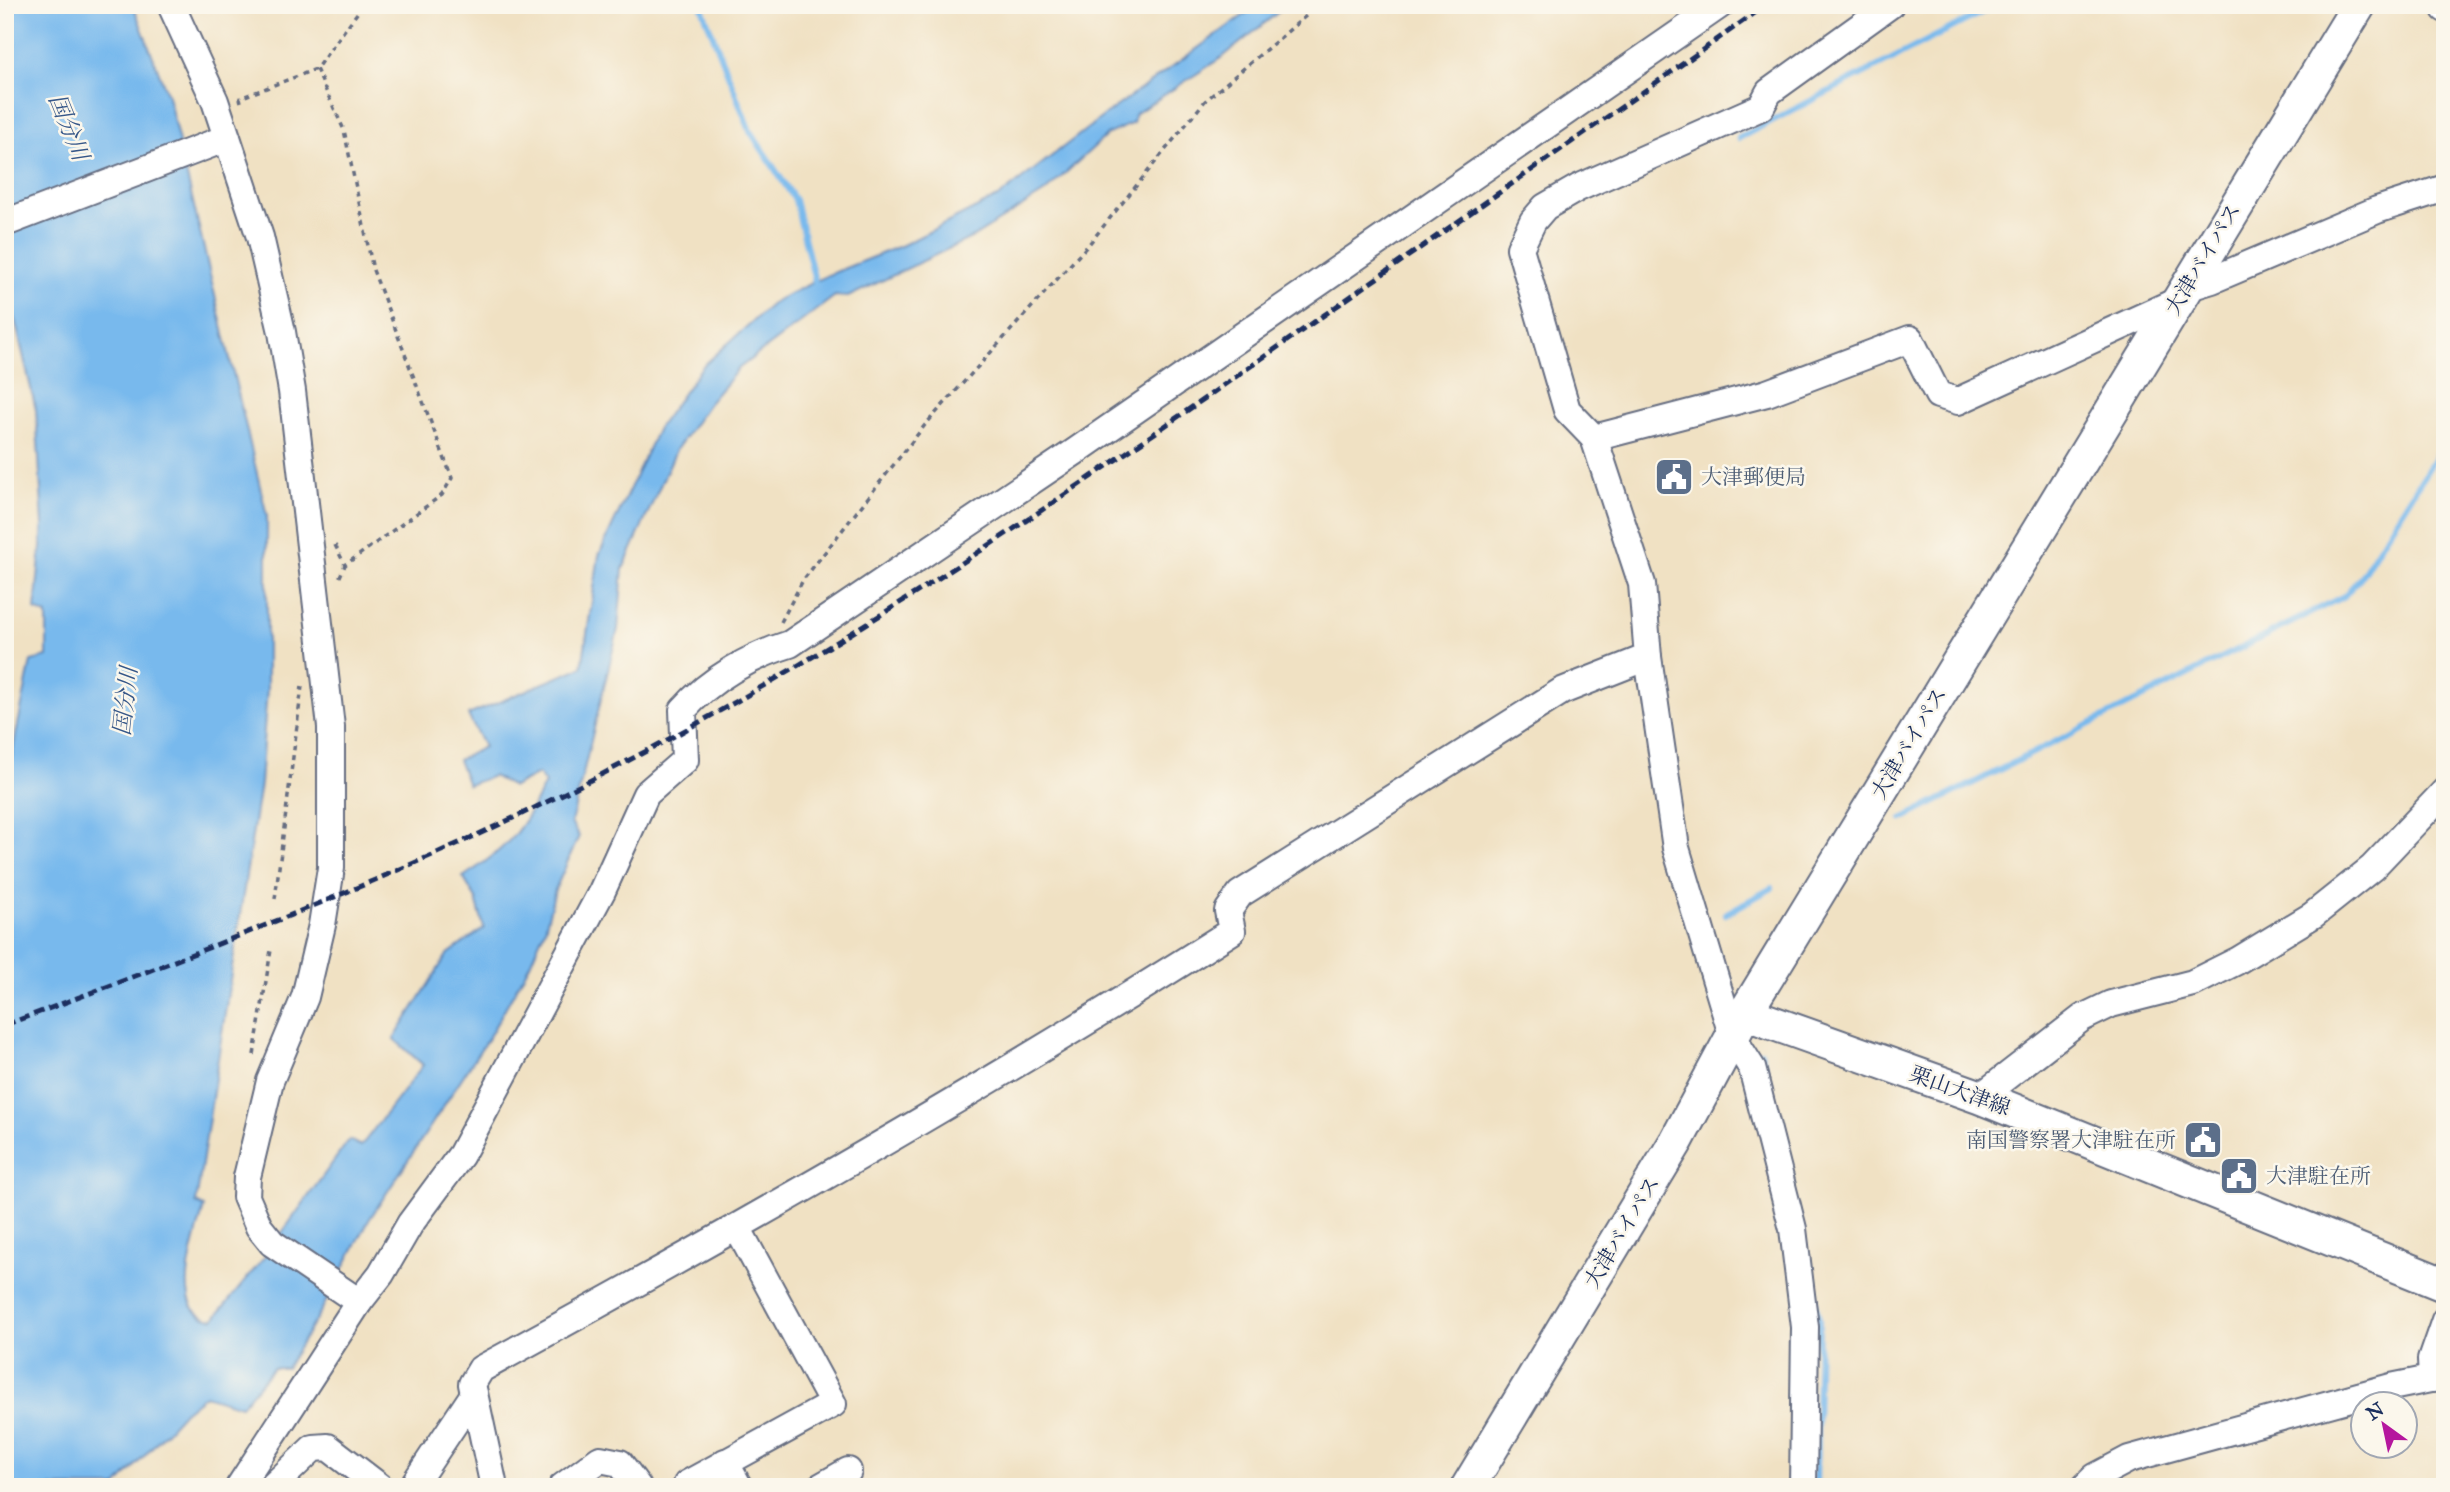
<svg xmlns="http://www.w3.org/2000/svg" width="2450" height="1492" font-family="'IM FELL Great Primer','Noto Serif JP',serif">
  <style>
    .water { fill: #78b9ed; stroke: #4a74a6; stroke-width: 2 }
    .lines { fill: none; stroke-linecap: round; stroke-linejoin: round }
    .stream { stroke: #78b9ed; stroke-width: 6 }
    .minor-casing { stroke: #666d81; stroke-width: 30 }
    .major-casing { stroke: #666d81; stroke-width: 37 }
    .path { stroke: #666d81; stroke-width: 3.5; stroke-dasharray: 5 5; stroke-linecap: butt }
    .minor { stroke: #fff; stroke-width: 26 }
    .major { stroke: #fff; stroke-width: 33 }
    .rail { stroke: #1b2f5e; stroke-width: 5; stroke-dasharray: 10 5; stroke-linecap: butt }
    .labels { text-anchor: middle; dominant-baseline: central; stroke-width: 5; stroke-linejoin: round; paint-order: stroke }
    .street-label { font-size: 21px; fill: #1b2f5e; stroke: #fbf7ec }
    .service-label { font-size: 21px; fill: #4e5e75; stroke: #fbf7ec; text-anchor: start }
    .water-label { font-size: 23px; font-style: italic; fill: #375889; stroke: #fbf7ec }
  </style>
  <rect width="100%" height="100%" fill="#fbf7ec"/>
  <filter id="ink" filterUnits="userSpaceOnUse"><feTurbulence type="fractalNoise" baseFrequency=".0143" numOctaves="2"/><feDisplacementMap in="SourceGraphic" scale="14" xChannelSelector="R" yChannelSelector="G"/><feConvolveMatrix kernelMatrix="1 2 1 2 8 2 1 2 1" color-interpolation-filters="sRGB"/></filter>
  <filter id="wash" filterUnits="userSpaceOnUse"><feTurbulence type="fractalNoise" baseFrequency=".00686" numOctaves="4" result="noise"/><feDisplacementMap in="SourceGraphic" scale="28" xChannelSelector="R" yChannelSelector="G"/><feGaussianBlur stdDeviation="1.57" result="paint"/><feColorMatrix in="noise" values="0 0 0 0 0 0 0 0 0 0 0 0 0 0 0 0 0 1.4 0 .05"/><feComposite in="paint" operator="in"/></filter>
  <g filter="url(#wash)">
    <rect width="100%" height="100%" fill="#f0e1c3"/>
    <path class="water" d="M5 5H133L168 96 267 516V689L260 784 196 1203 204 1207C197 1236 166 1315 214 1319L263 1259 349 1140 361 1146 423 1065 394 1039 447 955 484 928 476 899 463 877C508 848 522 831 545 783L538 774 513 787 493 776 468 785 458 760 484 747 468 715 582 667 599 555 658 428 702 367 775 301 828 275 903 245 1000 196 1106 114 1258 5H1287L1224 56 1135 114 1133 123 1108 134 1045 192 975 236 848 297 835 296 738 369 709 403 676 450 623 569 618 629 571 823 579 836 555 890 545 929 530 964 490 1035 369 1220 321 1311 286 1368H273L241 1406 205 1395 184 1412 116 1487H5V788L31 661 47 657V615L35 610 43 525 36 410 5 277Z"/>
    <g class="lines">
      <g class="stream">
        <polyline points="701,5 750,131 795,200 817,290"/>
        <polyline points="1739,138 1996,5"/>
        <polyline points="1902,819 2344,596 2360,578 2445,442"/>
        <polyline points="1725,914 1772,888"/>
        <polyline points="1761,1052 1765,1067"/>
        <polyline points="1813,1290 1819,1319 1816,1487"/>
      </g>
    </g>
  </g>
  <g filter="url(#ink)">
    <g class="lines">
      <g class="minor-casing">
        <g id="minor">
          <polyline points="171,5 215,101 260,237 282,332 292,391 331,727 331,868 322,925 305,997 270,1081 247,1177 246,1197 259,1227 272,1243 359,1302"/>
          <polyline points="2444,5 2445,9"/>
          <polyline points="5,223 227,138"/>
          <polyline points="2186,288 2212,280 2377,210 2445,188"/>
          <polyline points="1594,438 1767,393 1910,339 1938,395 1958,401 2177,301"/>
          <polyline points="1980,1097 2082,1018 2111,1004 2193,983 2237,961 2313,915 2372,868 2445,791"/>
          <polyline points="2432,1379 2431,1360 2445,1320"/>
          <polyline points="725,1462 739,1487"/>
          <polyline points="687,1484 833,1404 738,1229"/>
          <path d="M239 1487 359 1302 381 1274 410 1224 461 1155 602 891 646 794 685 760 683 710C710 679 751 656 790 644L1076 451 1720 5"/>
          <polyline points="272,1487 313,1448 328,1447 380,1487"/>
          <polyline points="412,1487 474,1394"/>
          <path d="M494 1487 472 1384 481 1369C736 1230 987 1087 1232 931L1228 911 1240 894 1562 691 1648 657"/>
          <polyline points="562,1487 600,1459 620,1463 638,1487"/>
          <polyline points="820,1487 848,1471"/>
          <polyline points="1803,1487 1805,1327 1793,1229 1752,1068 1733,1038 1676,848 1648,657 1642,584 1594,438 1567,410 1520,248 1533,221 1545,207 1578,188 1761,107 1769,92 1890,5"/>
          <polyline points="2085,1487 2095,1477 2129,1459 2391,1387 2445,1376"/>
        </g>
      </g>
      <g class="major-casing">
        <g id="major">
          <polyline points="1745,1013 1980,1097 2445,1285"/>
          <polyline points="1468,1487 1677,1140 1745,1013 2359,5"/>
        </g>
      </g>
      <g class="path">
        <polyline points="316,69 344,130 373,270 452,478 442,495 345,565 338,581"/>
        <polyline points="241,102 240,98 316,69 363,5"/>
        <polyline points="335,545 345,565"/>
        <polyline points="781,622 803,580 925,425 1089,244 1205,101 1319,5"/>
        <polyline points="275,899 302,686"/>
        <polyline points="254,1055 271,950"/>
      </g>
      <use href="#minor" class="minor"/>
      <use href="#major" class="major"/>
      <path class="rail" d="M5 1025C230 941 454 856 665 741 873 629 1068 494 1261 359 1430 241 1598 124 1766 5"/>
    </g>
  </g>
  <defs>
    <g id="civic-square" transform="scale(2.0125)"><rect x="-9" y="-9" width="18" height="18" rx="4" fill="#5c6f8a" stroke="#fbf7ec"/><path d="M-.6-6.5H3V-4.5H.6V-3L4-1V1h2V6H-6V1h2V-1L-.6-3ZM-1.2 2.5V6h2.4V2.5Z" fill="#fff"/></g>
  </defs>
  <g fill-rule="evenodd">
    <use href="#civic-square" x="1674" y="477"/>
    <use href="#civic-square" x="2203" y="1140"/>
    <use href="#civic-square" x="2239" y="1176"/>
  </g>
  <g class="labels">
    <g class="street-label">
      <text transform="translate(2203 259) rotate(-59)">大津バイパス</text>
      <text transform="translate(1909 743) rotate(-59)">大津バイパス</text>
      <text transform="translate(1960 1091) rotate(20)">栗山大津線</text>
      <text transform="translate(1622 1232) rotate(-59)">大津バイパス</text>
    </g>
    <g class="service-label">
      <text x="1701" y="477">大津郵便局</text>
      <text x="2176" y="1140" text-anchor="end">南国警察署大津駐在所</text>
      <text x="2266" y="1176">大津駐在所</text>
    </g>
    <g class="water-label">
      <text transform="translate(69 127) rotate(68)">国分川</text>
      <text transform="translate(125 701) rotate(-84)">国分川</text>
    </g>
  </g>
  <rect width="2450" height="1492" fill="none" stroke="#fbf7ec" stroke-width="28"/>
  <g transform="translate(2384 1425) rotate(327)"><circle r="33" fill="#fbf7ec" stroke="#a1a7b3" stroke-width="2"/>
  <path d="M0-5L12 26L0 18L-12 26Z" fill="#b5179e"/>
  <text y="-10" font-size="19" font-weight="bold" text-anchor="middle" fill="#1b2f5e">N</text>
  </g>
</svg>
